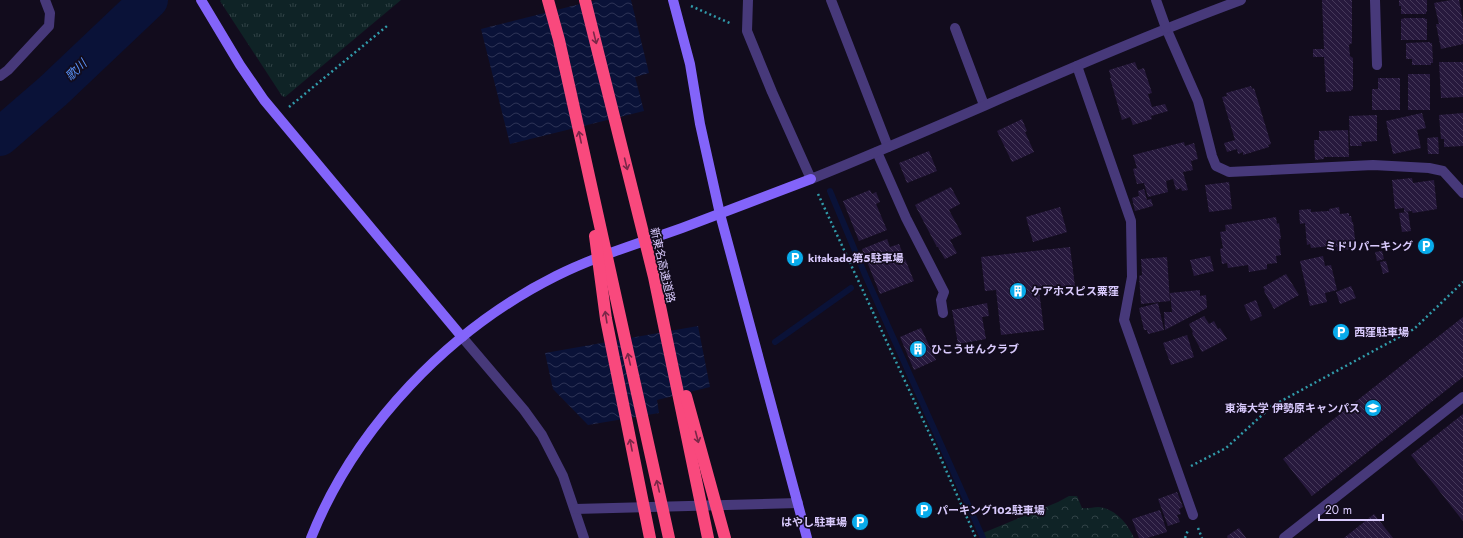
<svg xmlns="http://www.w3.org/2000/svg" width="1463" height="538" font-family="Jost,'Noto Sans JP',sans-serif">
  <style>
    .grass { fill: url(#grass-tufts) }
    .forest { fill: url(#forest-crowns) }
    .water { fill: url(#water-waves) }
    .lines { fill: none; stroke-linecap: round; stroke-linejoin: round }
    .stream { stroke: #0a1238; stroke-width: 6 }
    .river { stroke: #0a1238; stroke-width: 38 }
    .building { fill: url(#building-back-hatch) }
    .path { stroke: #319baa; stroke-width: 2.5; stroke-dasharray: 2 3; stroke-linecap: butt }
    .lane { stroke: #47397a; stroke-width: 10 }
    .street { stroke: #47397a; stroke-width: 10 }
    .secondary { stroke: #8364fa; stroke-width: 10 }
    .highway-bridge { stroke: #f9497d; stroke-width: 12 }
    .oneway { stroke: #7a2748 }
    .labels { text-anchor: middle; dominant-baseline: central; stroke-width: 3.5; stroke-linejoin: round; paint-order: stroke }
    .poi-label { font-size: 11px; font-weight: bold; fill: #d9cafd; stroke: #120c1d; text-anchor: start }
    .street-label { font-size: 11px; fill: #d9cafd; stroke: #120c1d }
    .water-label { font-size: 12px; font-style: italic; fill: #5b94f9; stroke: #120c1d }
  </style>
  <defs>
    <pattern id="grass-tufts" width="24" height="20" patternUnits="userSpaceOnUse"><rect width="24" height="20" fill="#0f2326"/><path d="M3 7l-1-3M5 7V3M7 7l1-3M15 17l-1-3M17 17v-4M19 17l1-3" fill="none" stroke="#314246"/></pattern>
    <pattern id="forest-crowns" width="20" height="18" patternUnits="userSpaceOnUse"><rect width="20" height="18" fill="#0f2326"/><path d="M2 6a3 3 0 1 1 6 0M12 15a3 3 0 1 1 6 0" fill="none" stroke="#314246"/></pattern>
    <pattern id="water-waves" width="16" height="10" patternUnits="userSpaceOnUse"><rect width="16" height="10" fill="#0a1238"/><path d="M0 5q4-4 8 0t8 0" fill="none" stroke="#2d3356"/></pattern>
    <pattern id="building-back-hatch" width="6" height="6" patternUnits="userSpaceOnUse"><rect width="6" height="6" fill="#27193d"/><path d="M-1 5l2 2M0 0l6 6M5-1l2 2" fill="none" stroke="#46395a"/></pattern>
  </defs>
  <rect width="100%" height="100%" fill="#120c1d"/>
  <polygon class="grass" points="221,0 401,0 285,97 282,96 220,1"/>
  <path class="forest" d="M1069 496H1077L1082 508C1088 509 1093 507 1098 507 1115 508 1128 524 1134 538H985L983 533 1058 502Z"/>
  <g class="water">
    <polygon points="596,0 631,0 649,73 635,77 644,111 510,144 481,29"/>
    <polygon points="698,326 710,387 657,400 659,413 588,425 553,389 545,353"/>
  </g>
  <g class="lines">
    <g class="stream">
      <polyline points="830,191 866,277 983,538"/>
      <polyline points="775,342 851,288"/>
    </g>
    <polyline class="river" points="0,137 53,91 149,0"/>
  </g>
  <g class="building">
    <polygon points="1322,0 1352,0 1352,43 1349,45 1350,56 1353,58 1353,89 1350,91 1326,92 1324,57 1313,57 1313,49 1324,49"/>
    <polygon points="1399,0 1427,0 1427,12 1426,12 1426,14 1401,14 1401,6 1399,6"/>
    <polygon points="1451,0 1459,0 1463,21 1463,44 1441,49 1436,24 1439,24 1434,3"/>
    <polygon points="1406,18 1425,18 1425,19 1427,19 1427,40 1401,40 1401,19"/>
    <polygon points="1430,42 1430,43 1432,43 1433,63 1431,63 1431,65 1412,65 1412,59 1406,59 1406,43"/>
    <polygon points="1135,62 1138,70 1144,68 1152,93 1148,94 1152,107 1165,104 1168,111 1151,116 1152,119 1133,125 1130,117 1122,120 1110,78 1111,78 1109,70"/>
    <polygon points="1439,62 1463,62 1463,97 1441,98"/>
    <rect x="1408" y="74" width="22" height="36"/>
    <polygon points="1378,78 1400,78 1400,110 1372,110 1372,89 1378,89"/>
    <polygon points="1251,86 1252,89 1254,88 1271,144 1268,145 1269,147 1243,155 1243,152 1238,154 1237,149 1227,152 1224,143 1235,140 1222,97 1227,96 1226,93"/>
    <polygon points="1422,113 1426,128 1417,130 1421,148 1393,154 1386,121"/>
    <polygon points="1463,113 1463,146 1444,147 1444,139 1441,139 1439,115"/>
    <polygon points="1377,115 1377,141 1361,142 1362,146 1350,146 1349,116"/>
    <polygon points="1022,119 1027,131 1025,132 1034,152 1012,162 997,131"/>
    <polygon points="1348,130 1349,157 1324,157 1324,159 1315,160 1314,140 1319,140 1319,131"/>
    <polygon points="1438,137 1439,154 1428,154 1427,138"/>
    <polygon points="1184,142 1185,146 1194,143 1198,159 1191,161 1193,170 1183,172 1188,190 1182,191 1181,188 1176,190 1173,179 1166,181 1168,192 1148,197 1144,183 1137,184 1133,169 1137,168 1133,155"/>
    <polygon points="929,151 937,171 907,183 899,163"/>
    <polygon points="1412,178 1413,183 1434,180 1437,209 1413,213 1412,211 1404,212 1404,208 1395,209 1392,180"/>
    <polygon points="1229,182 1232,209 1209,212 1205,185"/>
    <polygon points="951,187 960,204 949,210 962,234 950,240 957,253 945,259 938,247 937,247 915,205"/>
    <polygon points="1144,189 1147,200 1151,199 1153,206 1135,211 1132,198 1139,196 1138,191"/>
    <polygon points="870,190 872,194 876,192 880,202 876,204 887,230 859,241 843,201"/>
    <polygon points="1060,207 1067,232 1033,242 1026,217"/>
    <polygon points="1339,207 1340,214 1349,213 1349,216 1351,216 1352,222 1353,222 1356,248 1337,251 1337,247 1330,248 1330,246 1311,248 1310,244 1307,245 1305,223 1300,224 1299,210 1311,209 1311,212 1329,211 1329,209"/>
    <polygon points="1408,212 1411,231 1402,232 1399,213"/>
    <polygon points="1276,217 1277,224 1279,223 1281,239 1279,239 1281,255 1276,256 1277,263 1267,264 1267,269 1249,272 1248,265 1228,268 1227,263 1222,264 1220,249 1223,248 1220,232 1226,231 1225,225"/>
    <polygon points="887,239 890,247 899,244 914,281 880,294 862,249"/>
    <polygon points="1070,247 1075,286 1039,290 1044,330 1001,335 996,290 985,291 981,257"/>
    <polygon points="1382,251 1384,259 1377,261 1375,252"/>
    <polygon points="1210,256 1214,271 1194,276 1190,260"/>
    <polygon points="1323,256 1325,266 1331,265 1337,290 1325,293 1327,302 1310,306 1300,261"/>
    <polygon points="1167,257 1170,301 1141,304 1139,276 1142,275 1141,259"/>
    <polygon points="1386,261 1389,272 1383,274 1380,262"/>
    <polygon points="1286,274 1299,295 1274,309 1264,291 1265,290 1263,287"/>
    <polygon points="1351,286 1356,298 1340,304 1336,292"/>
    <polygon points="1200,290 1200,296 1206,295 1207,308 1165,330 1164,312 1172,312 1170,293"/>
    <polygon points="1256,300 1262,316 1251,321 1244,305"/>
    <polygon points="987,303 989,316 982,317 986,339 958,344 952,310"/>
    <polygon points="1158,303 1164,330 1148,334 1147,330 1144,330 1139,308"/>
    <polygon points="1204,316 1209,324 1214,321 1218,329 1220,328 1227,339 1202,352 1192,333 1193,332 1189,324"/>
    <polygon points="1463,317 1463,377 1312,496 1283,459"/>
    <polygon points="921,328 936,360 914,370 900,337"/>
    <polygon points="1187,335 1194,357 1171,365 1163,343"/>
    <polygon points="1463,414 1463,521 1411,455"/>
    <polygon points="1177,492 1183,507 1179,509 1181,514 1177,515 1180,522 1168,526 1158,499"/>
    <polygon points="1160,510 1167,532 1147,538 1139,538 1132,519"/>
    <polygon points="1374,514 1393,538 1344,538"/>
    <polygon points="1239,528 1246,538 1228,538 1227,536"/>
  </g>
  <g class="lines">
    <g class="path">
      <polyline points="691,6 732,24"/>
      <polyline points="289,107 387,26"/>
      <polyline points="818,194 938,452 976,538"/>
      <polyline points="1191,466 1226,448 1272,406 1414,329 1463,282"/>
      <polyline points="1198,528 1202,538"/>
      <polyline points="1185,538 1188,530"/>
    </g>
    <g class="lane">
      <polyline points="831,0 888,147"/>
      <polyline points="1375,0 1377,65"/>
      <polyline points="955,28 984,105"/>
      <polyline points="1166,28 1198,101 1212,156 1216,166 1229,172 1373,165 1429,168 1443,171 1463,193"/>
      <polyline points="877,152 906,218 944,292 941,300 943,313"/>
      <polyline points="1284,538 1463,397"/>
    </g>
    <g class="street">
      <path d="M748 0 747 31 772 92 811 179C955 121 1095 54 1241 0"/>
      <polyline points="1156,0 1166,28"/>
      <polyline points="1077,66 1131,221 1132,277 1124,320 1193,515"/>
      <polyline points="0,76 8,70 49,26 50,13 45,0"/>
      <polyline points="462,337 524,410 542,435 563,476 584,538"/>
      <polyline points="575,509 798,503"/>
    </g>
    <g class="secondary">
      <polyline points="201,0 240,65 264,100 462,337"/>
      <polyline points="673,0 690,64 700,124 720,214 807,538"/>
      <path d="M311 538C355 427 450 329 556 276 596 256 640 243 682 228 725 212 768 195 811 179"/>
    </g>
    <g class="highway-bridge">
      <polyline points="548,0 559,40 669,538"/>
      <polyline points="585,0 654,277 708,538"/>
      <polyline points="595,236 606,319 650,538"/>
      <polyline points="686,396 725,538"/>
    </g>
  </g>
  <defs><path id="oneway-shaft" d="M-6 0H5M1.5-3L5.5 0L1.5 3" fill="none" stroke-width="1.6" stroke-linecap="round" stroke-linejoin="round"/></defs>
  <g class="oneway">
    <use href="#oneway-shaft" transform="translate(595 38) rotate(76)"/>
    <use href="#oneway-shaft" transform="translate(580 137) rotate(-102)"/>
    <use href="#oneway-shaft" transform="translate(626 164) rotate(76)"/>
    <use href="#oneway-shaft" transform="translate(606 317) rotate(-99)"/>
    <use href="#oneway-shaft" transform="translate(629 359) rotate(-103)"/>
    <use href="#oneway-shaft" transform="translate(697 437) rotate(75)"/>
    <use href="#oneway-shaft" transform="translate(631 445) rotate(-101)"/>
    <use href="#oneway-shaft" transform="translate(658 486) rotate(-103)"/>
  </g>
  <defs>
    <g id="parking-disc" transform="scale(0.9)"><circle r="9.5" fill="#08abeb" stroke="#120c1d"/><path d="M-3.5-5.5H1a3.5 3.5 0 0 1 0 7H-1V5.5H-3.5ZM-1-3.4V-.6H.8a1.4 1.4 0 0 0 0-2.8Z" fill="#fff"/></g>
    <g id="building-disc" transform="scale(0.9)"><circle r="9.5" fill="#08abeb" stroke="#120c1d"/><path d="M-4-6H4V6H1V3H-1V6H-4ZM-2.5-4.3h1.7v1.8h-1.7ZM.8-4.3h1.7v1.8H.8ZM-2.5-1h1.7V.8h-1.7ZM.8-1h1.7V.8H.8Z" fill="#fff"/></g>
    <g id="university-disc" transform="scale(0.9)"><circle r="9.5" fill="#08abeb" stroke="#120c1d"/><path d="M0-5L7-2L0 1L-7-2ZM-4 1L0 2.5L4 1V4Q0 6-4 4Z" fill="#fff"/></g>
  </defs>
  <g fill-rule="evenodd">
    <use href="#parking-disc" x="1426" y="246"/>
    <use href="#parking-disc" x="795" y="258"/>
    <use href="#building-disc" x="1018" y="291"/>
    <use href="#parking-disc" x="1341" y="332"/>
    <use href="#building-disc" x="918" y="349"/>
    <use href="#university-disc" x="1373" y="408"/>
    <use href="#parking-disc" x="924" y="510"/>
    <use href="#parking-disc" x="860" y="522"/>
  </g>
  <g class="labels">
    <g class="poi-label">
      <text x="1413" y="246" text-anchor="end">ミドリパーキング</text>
      <text x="808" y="258">kitakado第5駐車場</text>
      <text x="1031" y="291">ケアホスピス粟窪</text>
      <text x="1354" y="332">西窪駐車場</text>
      <text x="931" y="349">ひこうせんクラブ</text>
      <text x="1360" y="408" text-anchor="end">東海大学 伊勢原キャンパス</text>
      <text x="937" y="510">パーキング102駐車場</text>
      <text x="847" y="522" text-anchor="end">はやし駐車場</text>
    </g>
    <g class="street-label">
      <text transform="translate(663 265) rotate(77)">新東名高速道路</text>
    </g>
    <g class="water-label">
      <text transform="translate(76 70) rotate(-44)">歌川</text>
    </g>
  </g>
  <path d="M1319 514v6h64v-6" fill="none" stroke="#d9cafd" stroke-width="2"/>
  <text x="1325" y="514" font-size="12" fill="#d9cafd" stroke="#120c1d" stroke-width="3" paint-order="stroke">20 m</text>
</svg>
